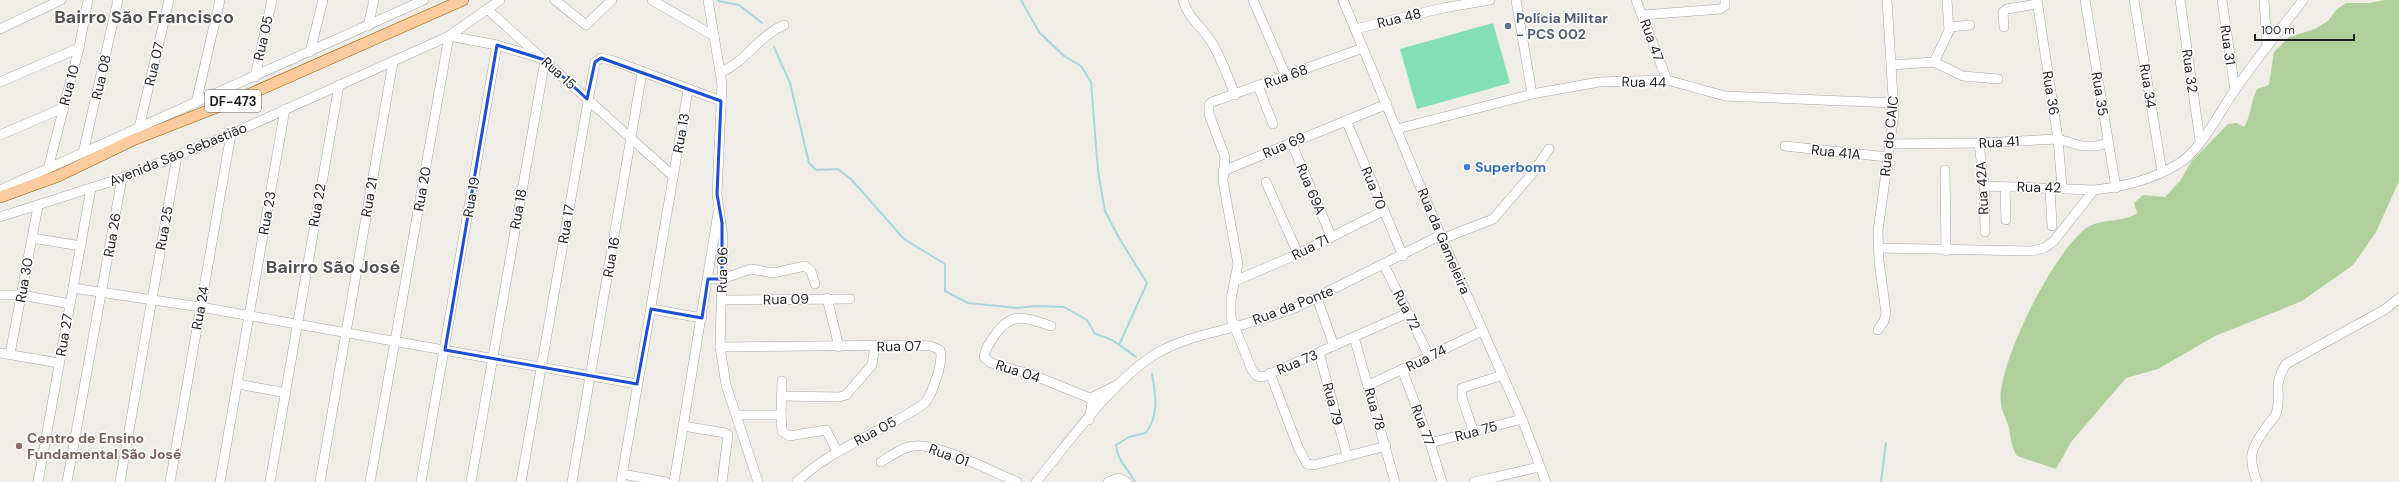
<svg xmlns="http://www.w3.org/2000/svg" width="2399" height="482" font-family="'DM Sans',sans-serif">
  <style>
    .forest { fill: #afd09a }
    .pitch { fill: #83e0b4 }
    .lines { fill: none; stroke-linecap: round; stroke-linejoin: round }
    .stream { stroke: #a6d6de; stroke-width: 2 }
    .minor-casing { stroke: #a6a6a6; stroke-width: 10 }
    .major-casing { stroke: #9b5a00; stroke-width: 12 }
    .minor { stroke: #fff; stroke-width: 9 }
    .major { stroke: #fdcb9e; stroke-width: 11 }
    .marked { fill: none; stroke: #1d4ed8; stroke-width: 3; stroke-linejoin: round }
    .service-dot { fill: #5c6f8a; stroke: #fff; stroke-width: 1.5 }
    .shop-dot { fill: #3f7fe0; stroke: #fff; stroke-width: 1.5 }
    .education-dot { fill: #8d6e63; stroke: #fff; stroke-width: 1.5 }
    .labels { text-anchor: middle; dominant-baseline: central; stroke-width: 3; stroke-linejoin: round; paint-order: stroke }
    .shield { fill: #fff; stroke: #626262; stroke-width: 1 }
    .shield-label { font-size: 13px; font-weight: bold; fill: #1f1f1f }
    .street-label { font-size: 14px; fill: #1f1f1f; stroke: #fff }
    .service-label { font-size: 14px; font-weight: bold; fill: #4e5e75; stroke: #fff; text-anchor: start }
    .shop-label { font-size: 14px; font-weight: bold; fill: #366cbe; stroke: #fff; text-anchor: start }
    .education-label { font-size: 14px; font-weight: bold; fill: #785e54; stroke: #fff; text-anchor: start }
    .district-label { font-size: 18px; font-weight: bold; fill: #525252; stroke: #fff }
  </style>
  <rect width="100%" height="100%" fill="#f0ece6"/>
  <path class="forest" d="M2386 0H2399V181L2376 232 2353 265 2302 301 2215 336 2158 369 2126 378 2071 442 2056 469 2017 456C2011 446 2011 439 2009 428 2007 420 2002 412 2001 404 1995 367 2056 247 2088 227 2103 218 2123 223 2137 213L2134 203 2143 195 2165 197 2180 181 2191 162 2228 124 2237 123 2244 127C2252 114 2250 103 2257 89L2269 85 2274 52 2289 37 2315 29 2328 21 2337 9 2346 3H2369Z"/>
  <polygon class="pitch" points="1493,23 1510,83 1417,109 1400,49"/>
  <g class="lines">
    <g class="stream">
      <polyline points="1021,0 1039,32 1064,56 1081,66 1091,82 1098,171 1105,211 1119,238 1147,283 1120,343"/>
      <polyline points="718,1 739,5 762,23"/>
      <path d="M774 47 790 83 809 163 816 170 838 169 851 179 904 239 945 264V291L968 303 1017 308 1036 306 1064 307 1087 320 1095 334C1115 339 1120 346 1136 357"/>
      <path d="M1135 482C1128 469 1117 460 1116 445L1129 437 1146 433C1159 415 1156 396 1152 374"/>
      <polyline points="1881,482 1886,443"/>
    </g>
    <g class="minor-casing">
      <g id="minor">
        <polyline points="555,0 586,25 612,0"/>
        <polyline points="652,0 714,36"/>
        <polyline points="708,0 722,84 717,194 723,238 720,347 726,385 758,482"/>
        <path d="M1183 0C1188 19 1203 27 1212 43 1222 59 1228 78 1235 95"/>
        <polyline points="1253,0 1286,76"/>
        <polyline points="1343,0 1442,239 1522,419 1546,482"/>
        <polyline points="1516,0 1532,94"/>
        <polyline points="1636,0 1667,80"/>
        <polyline points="2037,0 2058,139 2062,187"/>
        <polyline points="2085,0 2116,188"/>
        <polyline points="2134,0 2162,172"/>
        <polyline points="2180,0 2200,141"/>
        <polyline points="2222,0 2235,90"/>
        <polyline points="2264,0 2267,47"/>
        <polyline points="487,9 673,176"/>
        <polyline points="1643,15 1720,9 1725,6 1725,0"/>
        <polyline points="368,26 374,0"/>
        <polyline points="1950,27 1970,25"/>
        <polyline points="2004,27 2003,12 2007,9 2037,4"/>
        <polyline points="0,29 61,0"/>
        <polyline points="1355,29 1443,8 1490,0"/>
        <polyline points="449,36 497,45 540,58"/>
        <polyline points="1363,48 1212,102 1209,105 1209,114 1225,157 1223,181 1238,264 1231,299 1231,318 1252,370 1257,376 1263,377 1408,313"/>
        <polyline points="310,52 323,0"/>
        <polyline points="1934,62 1949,31 1947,0"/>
        <polyline points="1892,65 1934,62 1963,76 1998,79"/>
        <path d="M721 72C746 62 759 35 784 25"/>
        <polyline points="255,77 272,0"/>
        <polyline points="0,82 79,48"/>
        <polyline points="1258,86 1273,124"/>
        <polyline points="196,103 220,0"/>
        <polyline points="1346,120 1403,256"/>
        <polyline points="139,128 169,0"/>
        <polyline points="1397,129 1532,94 1599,82 1667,80 1725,96 1894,103"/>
        <polyline points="0,135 63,108"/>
        <polyline points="1291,142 1331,236"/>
        <polyline points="1979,143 1984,186 1985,232"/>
        <polyline points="1889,144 1979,143 2058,139 2082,146 2096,146 2108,143"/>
        <polyline points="1785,146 1887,157"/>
        <polyline points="83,153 118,0"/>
        <polyline points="48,169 79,48 88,0"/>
        <polyline points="1945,170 1946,251"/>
        <polyline points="1223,171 1387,104"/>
        <polyline points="1266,182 1298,254"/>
        <polyline points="1984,186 2094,190"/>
        <polyline points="2005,187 2006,220"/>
        <polyline points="2050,187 2052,226"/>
        <polyline points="0,190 424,0"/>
        <polyline points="0,217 122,178 231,134 449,36 500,0"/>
        <polyline points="32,238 81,246"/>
        <polyline points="1442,239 1493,219 1532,174 1549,149"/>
        <path d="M1879 248 2031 251 2044 248 2053 242 2094 190C2122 187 2154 179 2178 164 2201 151 2219 112 2235 90 2256 59 2280 30 2303 0"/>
        <polyline points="1384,265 1429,356"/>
        <polyline points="708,279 722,279 751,269 773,273 805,266 811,271 815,284"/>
        <polyline points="1235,281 1298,254 1383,211"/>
        <polyline points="73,288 200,307 637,384"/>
        <polyline points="0,295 22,295 70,304"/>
        <polyline points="827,298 839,347"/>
        <polyline points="1317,298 1334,346"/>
        <polyline points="722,300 850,299"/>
        <polyline points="651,309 702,318"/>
        <path d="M1051 326C1027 318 1012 310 995 335 990 342 985 349 984 357L991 363 1033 375 1092 399"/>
        <polyline points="1878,330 1884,321 1886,313 1879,261 1878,231 1894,113 1887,0"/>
        <polyline points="1354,337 1395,482"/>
        <path d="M720 347 910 345 931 346 940 350C944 362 932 394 925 403 884 432 834 446 797 482"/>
        <polyline points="0,353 59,363"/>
        <polyline points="1319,353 1347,455"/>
        <polyline points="10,354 38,206"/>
        <polyline points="1402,369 1430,443 1442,482"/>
        <polyline points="1270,373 1298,447 1307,464 1314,465 1386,446"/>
        <polyline points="238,384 286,393"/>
        <polyline points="1369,385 1482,331"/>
        <polyline points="783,396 839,397 846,395 872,365 875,346"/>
        <polyline points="736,415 781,415 782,431 789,436 826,430 837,451"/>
        <polyline points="781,415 782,381"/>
        <polyline points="1089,420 1093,397 1117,385"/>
        <polyline points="683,426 725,433 728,435 722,482"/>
        <polyline points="1474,433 1462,398 1462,388 1503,375"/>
        <polyline points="1430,443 1522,419"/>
        <path d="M881 462C891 456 902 447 914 446 936 442 995 473 1017 482"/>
        <polyline points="622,474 666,482"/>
        <polyline points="38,482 91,188"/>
        <polyline points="67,482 122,178"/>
        <polyline points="120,482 177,156"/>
        <polyline points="170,482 231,134"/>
        <polyline points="220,482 285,109"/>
        <polyline points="270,482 339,85"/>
        <polyline points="320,482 393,62"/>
        <polyline points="370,482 449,36"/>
        <polyline points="421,482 497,45"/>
        <polyline points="471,482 545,60"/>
        <polyline points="521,482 595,62 601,58 614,61 721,101"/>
        <polyline points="572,482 642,73"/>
        <polyline points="621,482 688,90"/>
        <polyline points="674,482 718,213"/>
        <path d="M1036 482C1069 442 1115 377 1159 352 1182 339 1208 334 1234 327 1255 322 1275 315 1295 308L1441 235"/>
        <polyline points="1108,482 1119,478 1127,482"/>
        <polyline points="1474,482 1539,467"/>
        <path d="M2257 482C2247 455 2251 449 2267 426 2270 422 2274 418 2276 414 2283 394 2271 388 2286 364L2384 310 2399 298"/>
      </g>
    </g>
    <g class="major-casing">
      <polyline id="major" points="0,197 58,176 133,140 243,97 463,0"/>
    </g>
    <use href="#minor" class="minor"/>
    <use href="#major" class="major"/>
  </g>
  <path class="marked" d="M497 45 545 60 587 99 595 62 601 58 721 101 717 194 722 223V279H708L702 318 651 309 637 384 445 350Z"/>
  <circle class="service-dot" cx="1508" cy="26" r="4"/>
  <circle class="shop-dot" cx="1467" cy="167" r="4"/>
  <circle class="education-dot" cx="19" cy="446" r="4"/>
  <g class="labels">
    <rect class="shield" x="205" y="90" width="56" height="22" rx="3"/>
    <g class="shield-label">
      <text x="233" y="101">DF-473</text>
    </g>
    <g class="street-label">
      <text transform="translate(1399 18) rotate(-14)">Rua 48</text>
      <text transform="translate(263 38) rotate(-77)">Rua 05</text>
      <text transform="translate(1652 40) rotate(70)">Rua 47</text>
      <text transform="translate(2228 45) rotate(82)">Rua 31</text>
      <text transform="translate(154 64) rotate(-77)">Rua 07</text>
      <text transform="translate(2190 71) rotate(82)">Rua 32</text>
      <text transform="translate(559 73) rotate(42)">Rua 15</text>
      <text transform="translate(1286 76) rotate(-20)">Rua 68</text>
      <text transform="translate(101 77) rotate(-77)">Rua 08</text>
      <text transform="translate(1644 82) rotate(1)">Rua 44</text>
      <text transform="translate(69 85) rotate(-75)">Rua 10</text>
      <text transform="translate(2148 86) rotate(81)">Rua 34</text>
      <text transform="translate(2051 93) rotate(81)">Rua 36</text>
      <text transform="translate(2100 94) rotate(81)">Rua 35</text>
      <text transform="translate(681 133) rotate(-80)">Rua 13</text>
      <text transform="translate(1889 136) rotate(-84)">Rua do CAIC</text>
      <text transform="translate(1999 142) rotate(-3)">Rua 41</text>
      <text transform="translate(1284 145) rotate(-23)">Rua 69</text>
      <text transform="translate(1836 152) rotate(6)">Rua 41A</text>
      <text transform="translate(178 154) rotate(-22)">Avenida São Sebastião</text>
      <text transform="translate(2039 187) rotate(1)">Rua 42</text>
      <text transform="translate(1374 188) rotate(68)">Rua 70</text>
      <text transform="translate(1982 188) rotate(-93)">Rua 42A</text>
      <text transform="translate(422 189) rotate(-80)">Rua 20</text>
      <text transform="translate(1311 189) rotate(67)">Rua 69A</text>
      <text transform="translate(369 197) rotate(-80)">Rua 21</text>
      <text transform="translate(471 197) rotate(-80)">Rua 19</text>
      <text transform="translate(317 205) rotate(-80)">Rua 22</text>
      <text transform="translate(518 209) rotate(-80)">Rua 18</text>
      <text transform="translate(267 213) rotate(-80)">Rua 23</text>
      <text transform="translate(566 224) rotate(-80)">Rua 17</text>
      <text transform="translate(164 228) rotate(-80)">Rua 25</text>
      <text transform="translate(112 235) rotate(-80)">Rua 26</text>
      <text transform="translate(1444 241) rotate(67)">Rua da Gameleira</text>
      <text transform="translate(1310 247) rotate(-27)">Rua 71</text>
      <text transform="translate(611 257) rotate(-80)">Rua 16</text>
      <text transform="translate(722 270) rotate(-89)">Rua 06</text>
      <text transform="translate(24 280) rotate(-80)">Rua 30</text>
      <text transform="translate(786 299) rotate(-1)">Rua 09</text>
      <text transform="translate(1293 305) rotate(-21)">Rua da Ponte</text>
      <text transform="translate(200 308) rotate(-80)">Rua 24</text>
      <text transform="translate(1407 310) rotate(63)">Rua 72</text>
      <text transform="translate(64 335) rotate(-80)">Rua 27</text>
      <text transform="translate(899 346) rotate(-1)">Rua 07</text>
      <text transform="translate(1426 358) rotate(-26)">Rua 74</text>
      <text transform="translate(1297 362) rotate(-23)">Rua 73</text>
      <text transform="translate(1018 371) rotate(18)">Rua 04</text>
      <text transform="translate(1333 404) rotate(75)">Rua 79</text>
      <text transform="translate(1375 409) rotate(74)">Rua 78</text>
      <text transform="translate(1423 425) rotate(70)">Rua 77</text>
      <text transform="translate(875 431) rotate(-28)">Rua 05</text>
      <text transform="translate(1476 431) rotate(-15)">Rua 75</text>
      <text transform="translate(949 455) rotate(20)">Rua 01</text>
    </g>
    <g class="service-label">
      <text x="1516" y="18">Polícia Militar<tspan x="1516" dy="16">- PCS 002</tspan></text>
    </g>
    <g class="shop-label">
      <text x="1475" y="167">Superbom</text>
    </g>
    <g class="education-label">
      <text x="27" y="438">Centro de Ensino<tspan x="27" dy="16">Fundamental São José</tspan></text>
    </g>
    <g class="district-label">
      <text x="144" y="17">Bairro São Francisco</text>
      <text x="333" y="267">Bairro São José</text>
    </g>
  </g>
  <path d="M2255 34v6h99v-6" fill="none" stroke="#1f1f1f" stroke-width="2"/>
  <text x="2261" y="34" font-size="12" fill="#1f1f1f" stroke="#ffffff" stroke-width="3" paint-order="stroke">100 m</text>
</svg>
